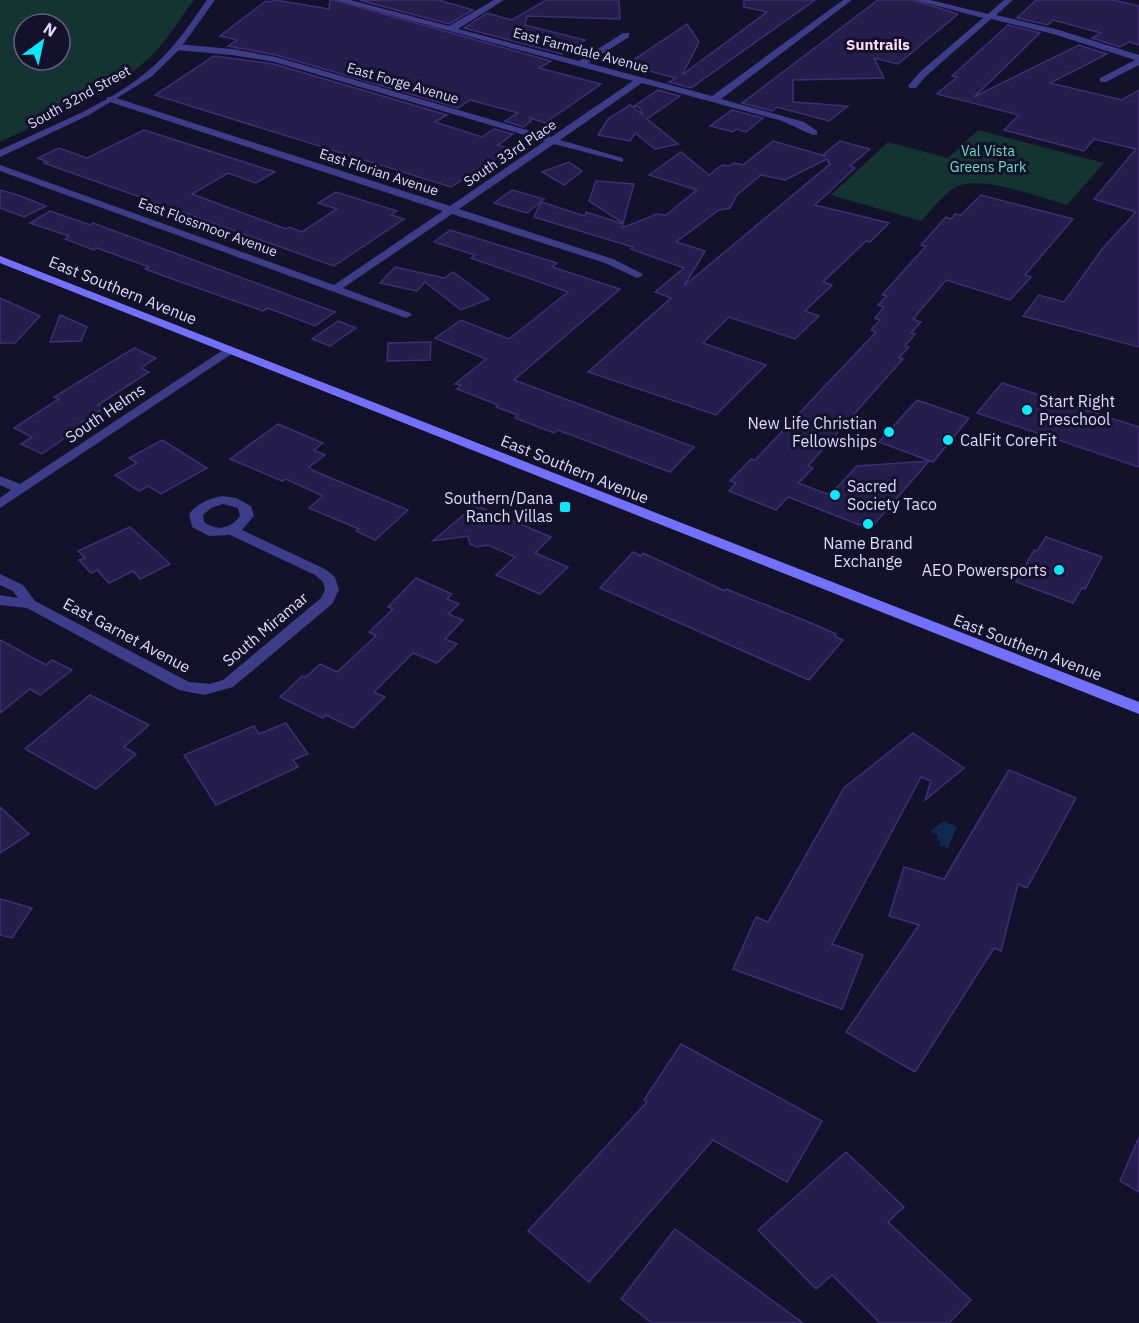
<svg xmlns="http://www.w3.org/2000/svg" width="1139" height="1323" font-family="'IBM Plex Sans',sans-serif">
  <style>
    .green { fill: #143432; fill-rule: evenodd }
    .water { fill: #0f294f }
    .building { fill: #251d4b; stroke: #3c2f76; stroke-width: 1.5; fill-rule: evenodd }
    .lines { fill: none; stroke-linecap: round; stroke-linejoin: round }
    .minor { fill: #3d3c88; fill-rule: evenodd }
    .tertiary { fill: #3d3c88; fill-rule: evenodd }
    .secondary { fill: #7271fe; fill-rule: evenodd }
    .poi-dot { fill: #07eafe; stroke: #14112a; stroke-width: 2 }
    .labels { text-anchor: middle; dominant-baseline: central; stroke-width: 6; stroke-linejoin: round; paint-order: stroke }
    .far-street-label { font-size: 14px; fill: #dddaff; stroke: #14112a }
    .far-park-label { font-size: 14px; fill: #64e0bf; stroke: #14112a }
    .far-neighbourhood-label { font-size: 15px; font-weight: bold; fill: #ffdcf3; stroke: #14112a }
    .street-label { font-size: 16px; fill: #dddaff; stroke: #14112a }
    .poi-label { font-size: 16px; fill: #dddaff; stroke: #14112a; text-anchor: start }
  </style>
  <rect width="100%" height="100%" fill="#14112a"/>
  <g class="green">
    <path d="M0 0H194C179 19 167 42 149 58 108 97 50 118 0 142ZM24 24H60V60H24Z"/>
    <path d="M978 130 1104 163 1067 205C1040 198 979 173 954 188 942 196 931 211 921 221L831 195 888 142 948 158Z"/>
  </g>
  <polygon class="water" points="944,821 957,827 948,848 939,845 941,842 937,839 938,835 930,831"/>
  <g class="building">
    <polygon points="275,0 329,9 330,0 334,0 551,61 539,68 601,84 545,123 530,118 531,121 523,127 505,121 518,113 470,100 458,108 276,55 228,46 237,40 220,36 266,1 271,2"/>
    <polygon points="359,0 438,0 473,10 449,24"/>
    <polygon points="546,0 619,0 620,19 527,16 525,25 585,40 562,54 464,28 487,13 512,20"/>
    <polygon points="744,0 815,0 691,88 669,82 676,78 626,65 687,24 699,42 682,75 767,12 744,7"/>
    <polygon points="878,0 913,0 958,14 898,64 874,58 884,78 793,80 793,102 848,106 829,121 777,107 772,111 742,103"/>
    <polygon points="1036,0 1113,0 1139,6 1139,45 1129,42 1120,47 1092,38 1101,33 1053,20 1048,25 1017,18"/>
    <polygon points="1008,25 1040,33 974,97 1079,45 1107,54 1050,83 1122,100 1139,90 1139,347 1023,316 1039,295 1064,302 1103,248 1136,212 1094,199 1136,149 1094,139 1084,151 1004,130 1019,115 937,94 957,77 952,76"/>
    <polygon points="214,56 274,64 447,115 435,122 482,137 494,129 513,134 498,145 510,149 451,187 155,95"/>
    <polygon points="658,90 680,96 647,119 678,144 655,149 635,133 630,141 598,135 608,119 630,105 643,115 639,107 634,106"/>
    <polygon points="732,110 763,118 746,132 736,129 733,132 710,126"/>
    <polygon points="144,130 275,172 256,183 228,173 192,194 286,229 289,227 302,232 337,209 318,203 336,192 397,211 391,215 404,219 334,266 44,163 47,162 38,158 59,148 87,158"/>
    <path d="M773 141 825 156 824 154 840 141 870 149 850 166 855 168 815 205 889 223 870 242 866 241 823 282 832 285 805 311 819 316 795 339 729 317 703 343 766 365 716 415 588 372 671 298 655 292 684 268 631 249 633 247 534 217 541 202 585 216 586 212 623 224 622 228 657 214 666 215 697 190 649 175 681 152 709 175 722 165 729 166 734 163 743 165ZM827 159 830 164 684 286 705 251 676 242 719 210 730 208 737 195 761 175 785 180Z"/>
    <polygon points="569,162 582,171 564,185 542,172"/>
    <polygon points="596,181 634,184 623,223 589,201"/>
    <polygon points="0,190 18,195 46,206 24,217 0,208"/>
    <polygon points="512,190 544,199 527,213 494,203"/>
    <polygon points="981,195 1073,219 1025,275 1031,277 1010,300 946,280 913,319 921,322 911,333 915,334 905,346 909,347 899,358 903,359 808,466 813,468 798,483 830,495 857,466 929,461 870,529 788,497 776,510 729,491 736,483 730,481 751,459 755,460 876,332 871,330 880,320 875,318 884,307 878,305 887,296 882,295 926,246 921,245 946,217 951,219 955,214 961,215"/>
    <polygon points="50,211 90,225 93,223 335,312 315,326 268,308 263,311 175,280 145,269 149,267 97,248 94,250 65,239 69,236 30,223"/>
    <polygon points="450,230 557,263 552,267 620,289 514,380 694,447 670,472 558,430 554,433 515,418 518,415 496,407 498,405 457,389 461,385 455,384 486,359 435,338 461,320 509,339 568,292 471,258 475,255 434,242"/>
    <polygon points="395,267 444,278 453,272 489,299 461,310 425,282 417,291 380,283"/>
    <polygon points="0,298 40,316 15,343 0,343"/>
    <polygon points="60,315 87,327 81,341 50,342"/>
    <polygon points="338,321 356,328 330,346 312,339"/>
    <polygon points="431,342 430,360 387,361 388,343"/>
    <polygon points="134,348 156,358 141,368 149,372 98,405 104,408 79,424 82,426 42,454 21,444 32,437 14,428 59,399 54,397"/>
    <polygon points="1002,383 1139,427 1139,467 977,413"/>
    <polygon points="917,400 969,418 933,462 879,442"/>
    <polygon points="278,424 323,443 314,450 325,455 309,467 314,471 408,510 375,540 356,531 359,529 309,508 323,496 286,479 282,481 230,459"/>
    <polygon points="162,440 207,468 161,494 148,486 139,491 115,475 137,463 129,458"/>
    <polygon points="475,505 551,537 535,553 568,567 540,594 496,575 515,557 488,545 477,547 470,544 468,536 433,541"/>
    <polygon points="130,527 170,564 140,579 133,571 109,583 97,570 91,573 79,560 85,558 78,551"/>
    <polygon points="1046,537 1102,557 1085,589 1082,588 1073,603 1016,582 1034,550 1037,551"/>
    <polygon points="633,552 641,556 643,553 725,591 726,589 811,623 836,634 834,636 843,640 809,680 600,588"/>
    <polygon points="416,578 452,594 447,599 459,604 448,614 463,620 445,639 457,644 437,663 413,653 374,692 385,697 353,728 326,715 323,718 280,697 302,676 306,677 320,664 337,672 376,636 369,632 393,609 388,607"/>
    <polygon points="0,640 46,665 52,660 72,670 40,695 30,689 0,713"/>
    <polygon points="90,695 149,725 124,747 136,754 96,789 25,749"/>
    <polygon points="286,723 308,754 293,760 298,767 216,805 184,755 254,726 259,734"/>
    <polygon points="913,733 964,768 925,800 931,781 921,777 832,944 863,955 842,1009 733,969 756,917 768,922 844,788"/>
    <polygon points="1009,770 1076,798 1027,888 1018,884 1001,951 994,948 915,1072 846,1032 919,925 889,916 904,867 944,879"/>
    <polygon points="0,807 29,834 0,853"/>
    <polygon points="0,899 32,908 12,938 0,935"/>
    <polygon points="681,1044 822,1121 787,1182 713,1140 589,1282 528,1231 647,1102 644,1100"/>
    <polygon points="1139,1137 1139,1192 1120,1181"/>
    <polygon points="846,1152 904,1207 888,1222 971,1300 949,1323 880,1323 832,1275 816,1289 758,1230"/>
    <polygon points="675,1229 803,1323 652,1323 621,1299"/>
  </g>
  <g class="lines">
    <g class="minor">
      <path d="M336 0H350L449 26 494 0H504L458 29 579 61 623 33H629V37L588 63 712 96 843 0H852L721 99 804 122 817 131V135C810 136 789 123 779 120L642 83 560 140 623 158V162L554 144 459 209 613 259 641 273 643 275 637 278 605 263 452 214 343 288 410 313 412 315 406 318 0 171V165L334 285 443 211 107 101V97H113L450 206 545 141 275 62 232 55 176 50 172 47 176 44 232 49 276 57 551 137 633 81Z"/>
      <polygon points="915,0 930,0 988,14 1004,0 1013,0 996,15 1059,30 1139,55 1139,65 1106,82 1100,82 1100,78 1135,60 1053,34 991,19 926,76 916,88 910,88 908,86 920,72 983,18"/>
      <polygon points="229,346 233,347 233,353 0,508 0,498 11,490 0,485 0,476 20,484"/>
      <path d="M222 496 236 498 251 506 254 516 242 530 325 569 335 577 339 590 332 604 233 687 204 695 179 690 27 608 0 605V595L18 598 13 591 0 585V574L23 585 35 601 189 682 210 684 223 680 321 598 325 590 323 582 315 575 230 535 209 536 192 527 189 514C198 503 208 499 222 496ZM223 504 238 508 240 516C231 528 217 532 204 522L203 515 211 508Z"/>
    </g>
    <path class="tertiary" d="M207 0H215L179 50 151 77 89 115 0 157V150C54 124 118 102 161 59 179 41 193 20 207 0Z"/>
    <polygon class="secondary" points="0,256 1139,702 1139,714 0,263"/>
  </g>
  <g class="poi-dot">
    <circle cx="1027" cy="410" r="6"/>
    <circle cx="889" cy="432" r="6"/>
    <circle cx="948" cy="440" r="6"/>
    <circle cx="835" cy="495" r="6"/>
    <rect x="559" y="501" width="12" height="12" rx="3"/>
    <circle cx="868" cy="524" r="6"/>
    <circle cx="1059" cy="570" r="6"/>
  </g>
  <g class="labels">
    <g class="far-street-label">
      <text transform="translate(581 50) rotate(15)">East Farmdale Avenue</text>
      <text transform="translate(403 83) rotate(16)">East Forge Avenue</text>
      <text transform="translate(79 97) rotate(-29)">South 32nd Street</text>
      <text transform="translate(510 153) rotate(-34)">South 33rd Place</text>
      <text transform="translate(379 172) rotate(18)">East Florian Avenue</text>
      <text transform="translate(208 227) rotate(20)">East Flossmoor Avenue</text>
    </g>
    <g class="far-park-label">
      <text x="988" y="151">Val Vista<tspan x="988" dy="16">Greens Park</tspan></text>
    </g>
    <g class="far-neighbourhood-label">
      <text x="878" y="44">Suntrails</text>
    </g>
    <g class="street-label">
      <text transform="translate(123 290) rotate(22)">East Southern Avenue</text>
      <text transform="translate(105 413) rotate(-34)">South Helms</text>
      <text transform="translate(575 469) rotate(22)">East Southern Avenue</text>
      <text transform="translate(265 629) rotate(-40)">South Miramar</text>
      <text transform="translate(127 635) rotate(28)">East Garnet Avenue</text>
      <text transform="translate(1028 647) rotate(21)">East Southern Avenue</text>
    </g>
    <g class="poi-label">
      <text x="1039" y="401">Start Right<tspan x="1039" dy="18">Preschool</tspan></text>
      <text x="877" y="423" text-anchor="end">New Life Christian<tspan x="877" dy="18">Fellowships</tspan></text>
      <text x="960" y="440">CalFit CoreFit</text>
      <text x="847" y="486">Sacred<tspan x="847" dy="18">Society Taco</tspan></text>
      <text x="553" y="498" text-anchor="end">Southern/Dana<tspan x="553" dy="18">Ranch Villas</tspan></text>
      <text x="868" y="543" text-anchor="middle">Name Brand<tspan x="868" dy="18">Exchange</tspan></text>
      <text x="1047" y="570" text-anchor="end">AEO Powersports</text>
    </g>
  </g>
  <g transform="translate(42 42) rotate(33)"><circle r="28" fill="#14112a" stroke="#64617f" stroke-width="1.5"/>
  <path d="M0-4.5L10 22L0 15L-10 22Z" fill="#07eafe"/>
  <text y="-9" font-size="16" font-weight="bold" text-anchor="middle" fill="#dddaff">N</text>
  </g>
</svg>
